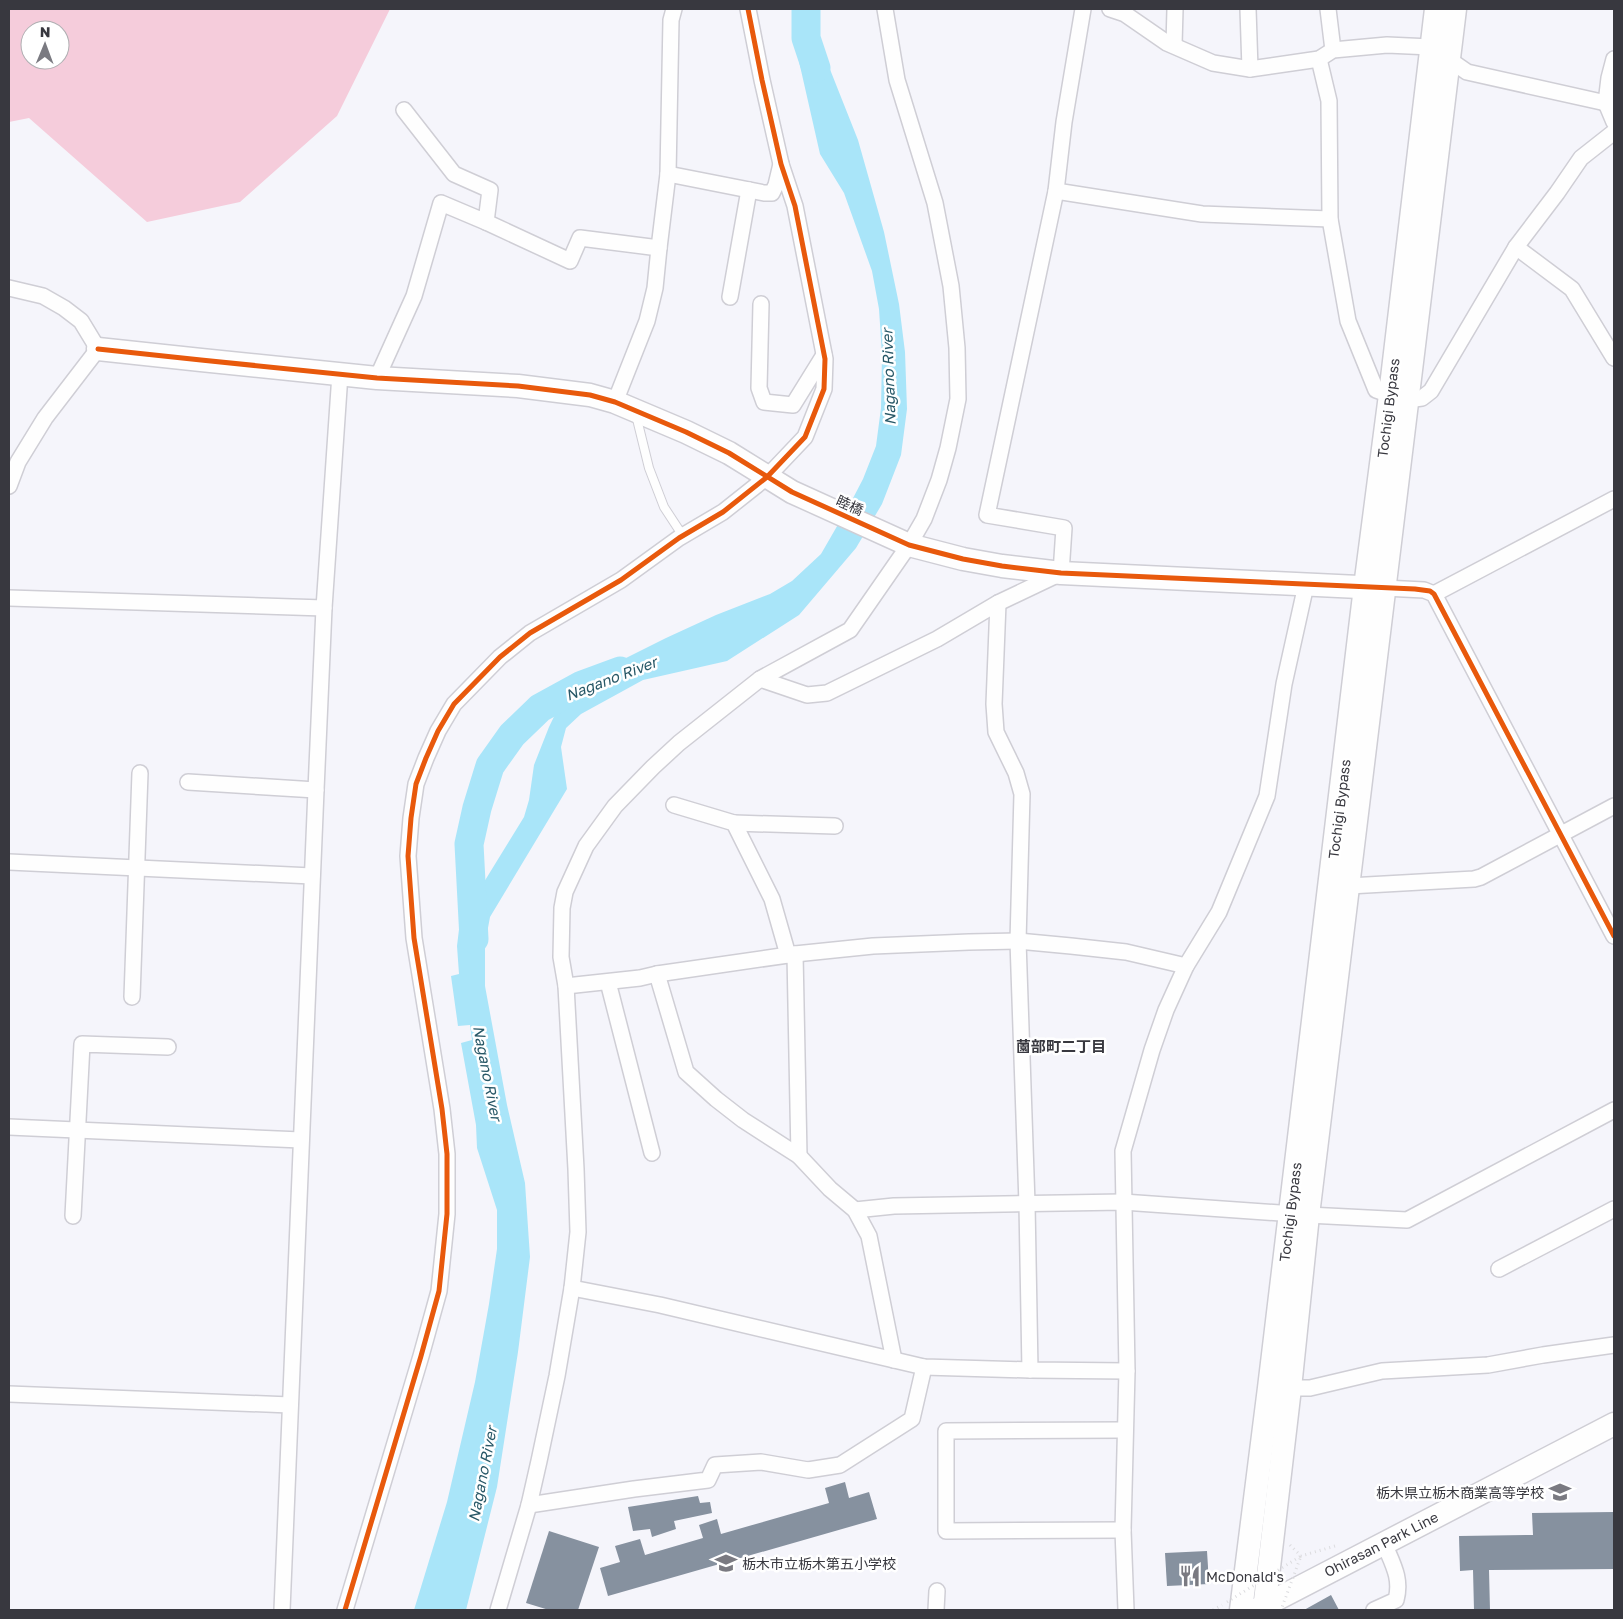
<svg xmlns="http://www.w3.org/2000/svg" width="1623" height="1619" font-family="'Golos Text','Noto Sans JP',sans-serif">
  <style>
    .forest { fill: #f5ccdb; fill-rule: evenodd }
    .water { fill: #a9e5f9 }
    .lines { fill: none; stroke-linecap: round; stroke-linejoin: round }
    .river { stroke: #a9e5f9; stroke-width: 29 }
    .building { fill: #86919f }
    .lane-casing { stroke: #cfced5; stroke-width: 10 }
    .street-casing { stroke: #cfced5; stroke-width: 18 }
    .secondary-casing { stroke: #cfced5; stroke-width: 25 }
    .path { stroke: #dcdcdf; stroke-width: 3; stroke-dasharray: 1 4; stroke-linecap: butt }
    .lane { stroke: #fefefe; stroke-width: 8 }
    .street { stroke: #fefefe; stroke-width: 15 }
    .secondary { stroke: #fefefe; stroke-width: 22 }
    .path-bridge { stroke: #dcdcdf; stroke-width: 3; stroke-dasharray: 1 4; stroke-linecap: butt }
    .cycleway-casing { stroke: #fff; stroke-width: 8 }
    .cycleway { stroke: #e8590c; stroke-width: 5 }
    .labels { text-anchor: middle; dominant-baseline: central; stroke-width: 5; stroke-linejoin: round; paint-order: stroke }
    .street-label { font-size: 14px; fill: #38383f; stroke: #fff }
    .poi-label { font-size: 14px; fill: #38383f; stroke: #fff; text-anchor: start }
    .water-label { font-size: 15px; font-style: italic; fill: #285867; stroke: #fff }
    .neighbourhood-label { font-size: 15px; font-weight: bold; fill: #38383f; stroke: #fff }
  </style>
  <rect width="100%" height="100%" fill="#f5f5fb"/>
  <path class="forest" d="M9 9H390L337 116 240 202 147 222 29 118 9 122ZM30 30H60V60H30Z"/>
  <polygon class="water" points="814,29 858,140 884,232 899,304 905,352 907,409 901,455 882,504 856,548 799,615 727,661 643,680 581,714 566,728 561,747 567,789 490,917 485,944 485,986 507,1105 525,1183 530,1257 518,1352 497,1487 466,1610 414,1610 447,1502 475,1382 489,1304 497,1249 497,1210 477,1148 476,1125 461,1043 472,1040 470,1025 458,1026 451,976 459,974 457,946 460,921 524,817 529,800 534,765 549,727 562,700 604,669 666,638 716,615 770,594 792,581 821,554 851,502 863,479 876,446 881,408 882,355 879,309 872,271 844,193 820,154 793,35"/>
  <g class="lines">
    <g class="river">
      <polyline points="806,9 806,38 816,68"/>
      <polyline points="474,939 469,844 477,808 490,766 512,735 540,708 582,685 620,671"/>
    </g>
  </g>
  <g class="building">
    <polygon points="845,1482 849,1498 869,1492 877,1519 608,1596 600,1568 620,1562 615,1546 640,1539 645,1555 703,1538 699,1525 717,1519 721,1534 829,1503 825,1488"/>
    <polygon points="698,1496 700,1503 710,1502 712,1513 674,1521 676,1529 652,1537 650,1529 633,1531 628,1507"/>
    <polygon points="1614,1512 1614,1569 1489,1570 1490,1610 1474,1610 1473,1570 1460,1571 1459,1536 1533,1535 1532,1513"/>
    <polygon points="549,1531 599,1547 578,1610 549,1610 526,1603"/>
    <polygon points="1207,1551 1209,1584 1167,1586 1165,1553"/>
    <polygon points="1331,1595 1339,1610 1304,1610"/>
  </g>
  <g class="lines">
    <g class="lane-casing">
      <polyline id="lane" points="636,415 649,468 664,507 683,536"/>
    </g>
    <g class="street-casing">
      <g id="street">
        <polyline points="1110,9 1125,14 1167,43 1213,63 1250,69 1319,59 1333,50 1387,45 1431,47 1467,72 1606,103"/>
        <polyline points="1248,9 1250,69"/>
        <polyline points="1328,9 1333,50"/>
        <polyline points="1174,45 1175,9"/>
        <polyline points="1319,59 1329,101 1330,219 1348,321 1376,390 1390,395"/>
        <polyline points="1614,59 1609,78 1606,103 1614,122"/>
        <polyline points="668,174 764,193 772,193 776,185 781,164"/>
        <polyline points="1056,191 1202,214 1330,219"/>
        <polyline points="486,222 570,261 580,238 659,248"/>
        <polyline points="1516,247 1572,289 1614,358"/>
        <polyline points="9,288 43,296 64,308 81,321 98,349 45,418 18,462 9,486"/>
        <polyline points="730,297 749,190"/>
        <polyline points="761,304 759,388 764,402 793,405 824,355"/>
        <polyline points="377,378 414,296 441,203 486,222 490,190 454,174 404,110"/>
        <polyline points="1407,400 1422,398 1431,391 1516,247 1557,193 1581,158 1614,132"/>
        <polyline points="615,402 647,321 655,288 659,248 668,174 671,20 674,9"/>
        <polyline points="1384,588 1424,590 1434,594 1614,936"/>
        <polyline points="1434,594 1614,499"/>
        <polyline points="9,598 324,608"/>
        <polyline points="998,603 994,704 996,732 1016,773 1022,794 1018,941 1027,1204 1030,1370 1127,1371"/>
        <polyline points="760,679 807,695 827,693 937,639 998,603 1061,573 1064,528 987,515 1056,191 1064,122 1083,9"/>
        <polyline points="188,782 316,790"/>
        <polyline points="674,805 734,823 772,899 788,955"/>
        <polyline points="734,823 835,826"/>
        <polyline points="9,862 312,876"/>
        <polyline points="1349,886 1474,879 1481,877 1614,806"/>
        <polyline points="795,954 799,1156"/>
        <polyline points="657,974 686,1072 716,1099 743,1120 799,1156 830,1189 855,1210 869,1236 894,1360"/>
        <polyline points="608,982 652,1153"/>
        <polyline points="566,986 640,978 657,974 795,954 873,946 969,942 1018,941 1071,946 1126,952 1186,966"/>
        <polyline points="132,997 140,773"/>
        <polyline points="9,1127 301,1140"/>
        <polyline points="855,1210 894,1206 1123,1202 1308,1215 1407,1220 1614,1110"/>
        <polyline points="73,1216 82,1044 168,1047"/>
        <polyline points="1499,1269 1614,1209"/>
        <polyline points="572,1288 660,1305 924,1367 1030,1370"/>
        <polyline points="1282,1388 1310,1388 1382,1371 1488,1365 1543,1355 1614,1345"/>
        <polyline points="9,1394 290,1405"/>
        <polyline points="529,1505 634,1489 708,1480 715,1465 761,1462 808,1470 840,1465 912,1419 924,1367"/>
        <polyline points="1123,1530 946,1531 946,1431 1125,1430"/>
        <polyline points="282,1610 316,790 324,608 340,374"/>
        <polyline points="345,1610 421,1356 439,1291 447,1214 447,1154 442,1109 414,938 408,856 411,818 416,784 426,758 438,731 454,704 500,657 530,633 621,580 679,538 723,512 767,477 805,437 824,389 825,359 795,206 781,164 762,80 748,9"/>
        <polyline points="498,1610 529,1505 539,1461 557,1376 572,1288 578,1232 576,1169 566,986 561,957 562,908 565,892 586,846 615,806 653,767 679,743 760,679 850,630 909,545 924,519 939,480 948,448 958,399 957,348 951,286 935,203 897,80 885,9"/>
        <polyline points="936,1610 937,1591"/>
        <polyline points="1126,1610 1123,1530 1127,1371 1123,1151 1152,1050 1166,1010 1186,966 1219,912 1267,796 1284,684 1306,585"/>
        <path d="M1374 1610 1396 1600C1402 1578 1392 1563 1384 1543"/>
      </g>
    </g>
    <g class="secondary-casing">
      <g id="secondary">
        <polyline points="98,349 201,360 377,378 518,386 590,395 615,402 686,432 729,453 792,492 909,545 963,559 1002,566 1061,573 1380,588"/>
        <polyline points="1241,1610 1269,1388 1365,587 1390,395 1436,9"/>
        <polyline points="1256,1610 1614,1424"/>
        <polyline points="1264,1610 1290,1388 1308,1215 1455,9"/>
      </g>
    </g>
    <g class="path">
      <polyline points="1290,1545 1301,1556 1335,1546"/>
      <polyline points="1213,1610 1222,1605"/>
    </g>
    <use href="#lane" class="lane"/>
    <use href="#street" class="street"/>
    <use href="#secondary" class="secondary"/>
    <polyline class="path-bridge" points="1227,1602 1301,1556 1281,1610"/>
    <g class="cycleway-casing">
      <g id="cycleway">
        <polyline points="98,349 201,360 377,378 518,386 590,395 615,402 686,432 729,453 792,492 909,545 963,559 1002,566 1061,573 1415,589 1430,591 1434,594 1614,936"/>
        <polyline points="345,1610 421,1356 439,1291 447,1214 447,1154 442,1109 414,938 408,856 411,818 416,784 426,758 438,731 454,704 500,657 530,633 621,580 679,538 723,512 767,477 805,437 824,389 825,359 795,206 781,164 762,80 748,9"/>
      </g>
    </g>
    <use href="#cycleway" class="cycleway"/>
  </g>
  <defs>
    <g id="school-bare" transform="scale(1.725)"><path d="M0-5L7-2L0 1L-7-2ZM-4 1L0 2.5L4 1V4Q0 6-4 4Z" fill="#7a7a81" stroke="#fff" stroke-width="2.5" paint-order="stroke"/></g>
    <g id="restaurant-bare" transform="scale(1.725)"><path d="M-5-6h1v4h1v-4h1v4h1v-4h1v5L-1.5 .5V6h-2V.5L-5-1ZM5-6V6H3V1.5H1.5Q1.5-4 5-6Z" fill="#7a7a81" stroke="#fff" stroke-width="2.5" paint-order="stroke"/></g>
  </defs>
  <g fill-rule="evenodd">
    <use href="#school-bare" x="1560" y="1492"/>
    <use href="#school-bare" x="726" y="1563"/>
    <use href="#restaurant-bare" x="1190" y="1576"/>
  </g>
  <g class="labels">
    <g class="street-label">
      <text transform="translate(1388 408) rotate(-83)">Tochigi Bypass</text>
      <text transform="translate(850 505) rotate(24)">睦橋</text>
      <text transform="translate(1339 809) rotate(-83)">Tochigi Bypass</text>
      <text transform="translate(1290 1212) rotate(-83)">Tochigi Bypass</text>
      <text transform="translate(1381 1544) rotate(-27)">Ohirasan Park Line</text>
    </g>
    <g class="poi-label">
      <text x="1544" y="1492" text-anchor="end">栃木県立栃木商業高等学校</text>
      <text x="742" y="1563">栃木市立栃木第五小学校</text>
      <text x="1206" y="1576">McDonald's</text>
    </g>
    <g class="water-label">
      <text transform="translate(888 377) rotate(-92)">Nagano River</text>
      <text transform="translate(611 678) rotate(-21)">Nagano River</text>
      <text transform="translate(488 1073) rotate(79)">Nagano River</text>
      <text transform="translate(482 1474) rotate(-79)">Nagano River</text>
    </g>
    <g class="neighbourhood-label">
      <text x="1061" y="1046">薗部町二丁目</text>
    </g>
  </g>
  <rect width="1623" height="1619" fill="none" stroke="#38383f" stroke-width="20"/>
  <g transform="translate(45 45) rotate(1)"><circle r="24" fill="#ffffff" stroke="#afafb2"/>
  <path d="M0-4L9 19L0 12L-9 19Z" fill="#7a7a81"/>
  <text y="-8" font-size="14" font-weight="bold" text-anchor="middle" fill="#38383f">N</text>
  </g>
</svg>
